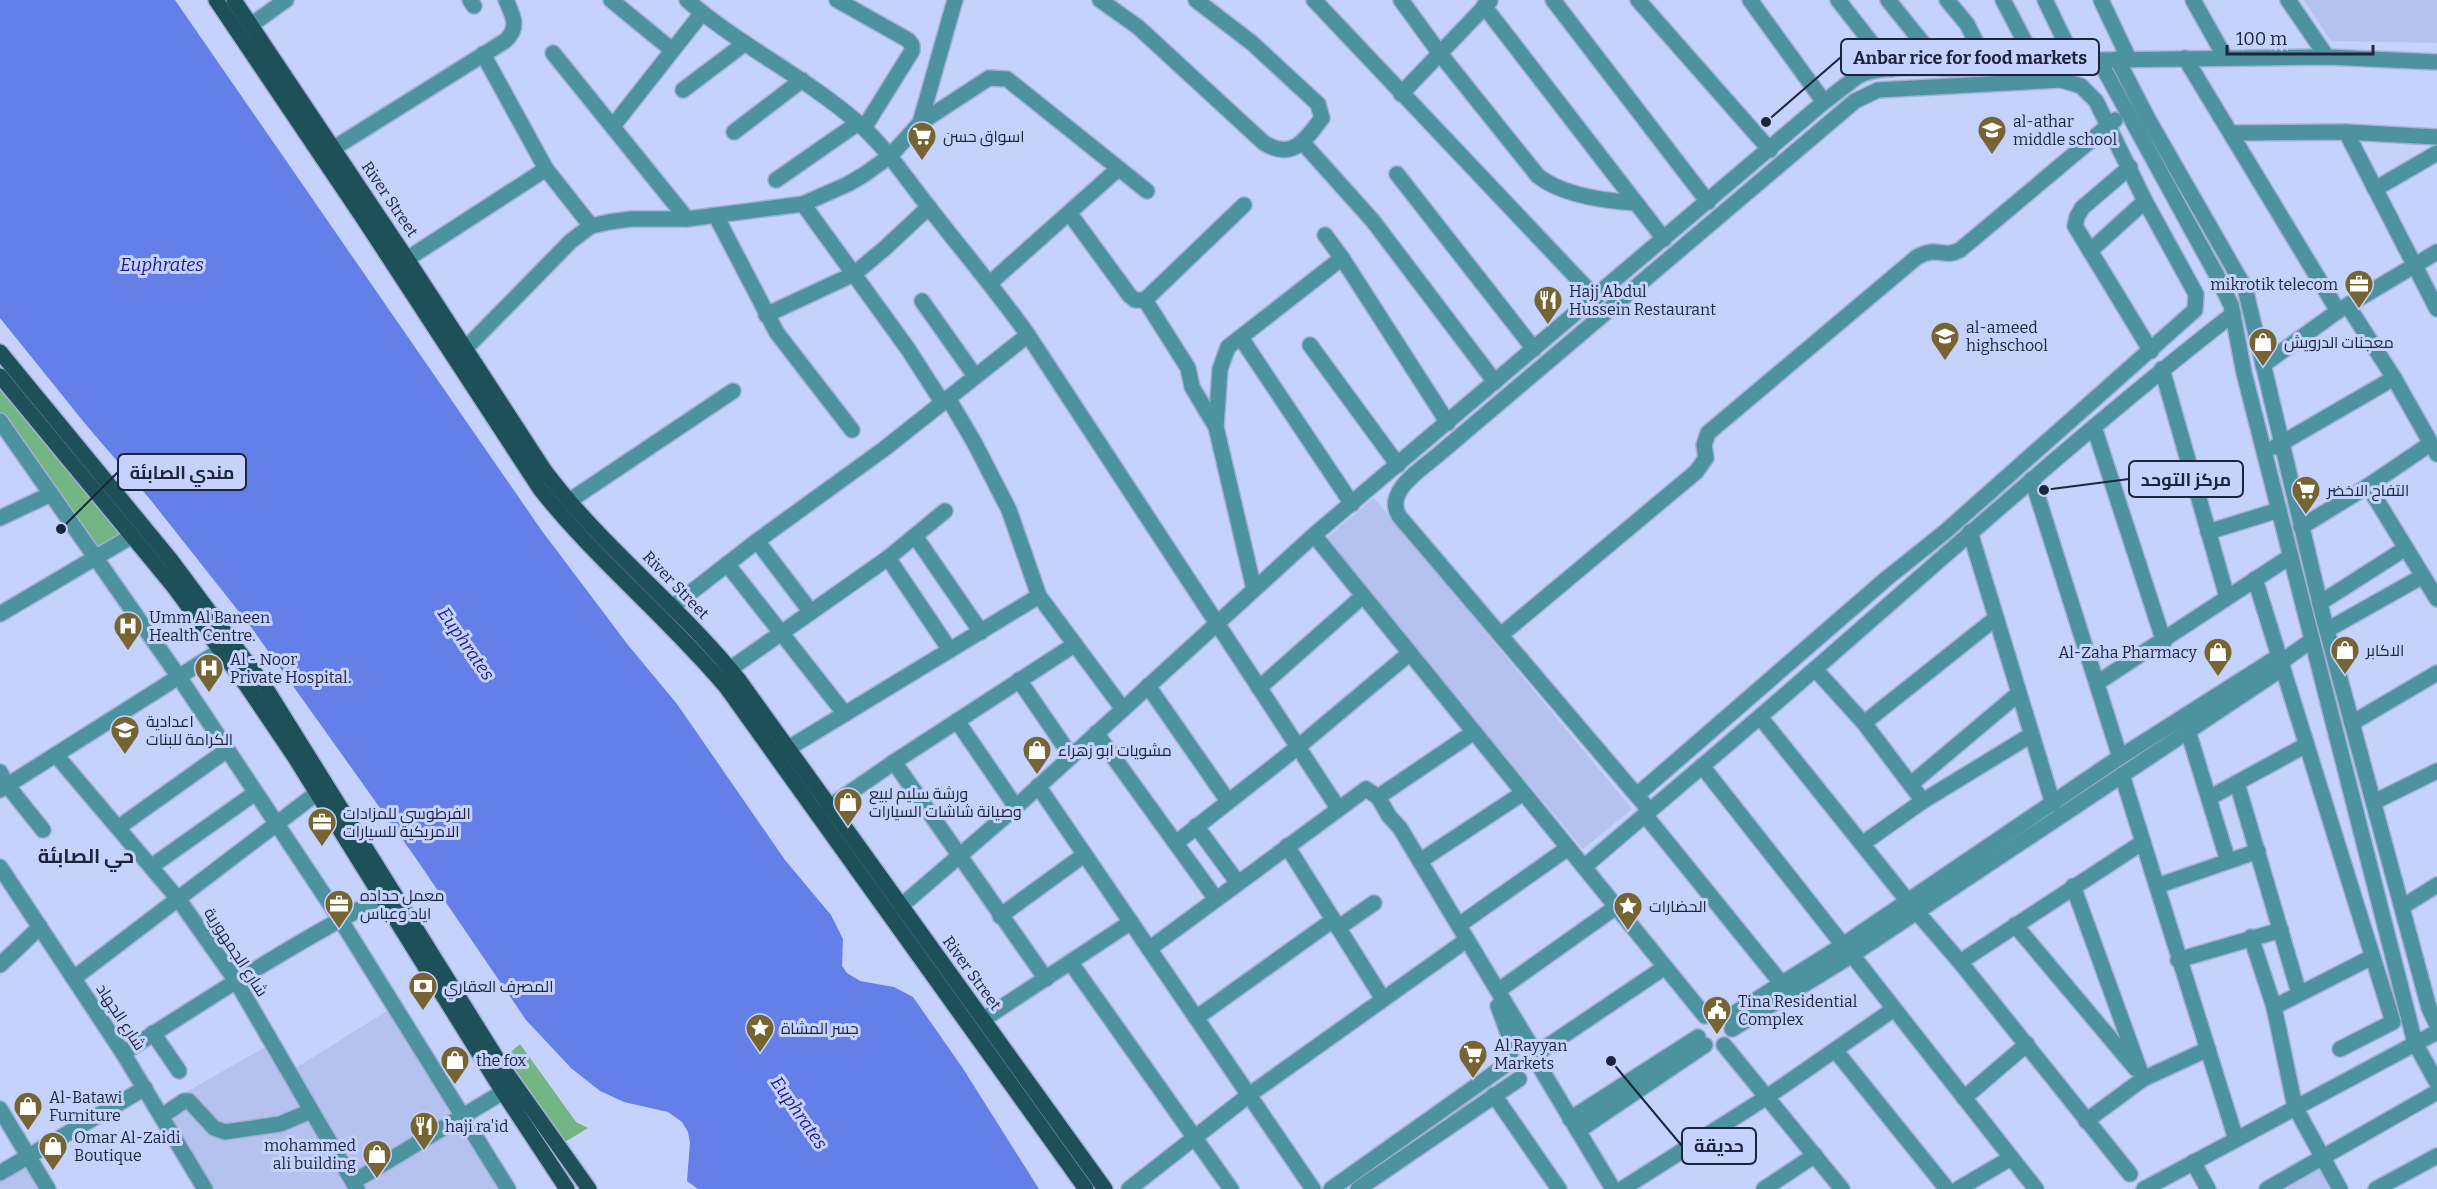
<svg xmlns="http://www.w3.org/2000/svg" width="2437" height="1189" font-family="Bitter,Cairo,serif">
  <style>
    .built { fill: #b5c2ef }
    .green { fill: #73b583 }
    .water { fill: #657fe9 }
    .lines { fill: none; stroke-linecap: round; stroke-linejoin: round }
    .minor-casing { stroke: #a3afd5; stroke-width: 18 }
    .major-casing { stroke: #a3afd5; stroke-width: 18 }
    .minor { stroke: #4c929f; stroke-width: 15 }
    .major { stroke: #1d5058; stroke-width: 15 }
    .labels { text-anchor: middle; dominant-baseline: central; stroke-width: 6; stroke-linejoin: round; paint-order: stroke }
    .poi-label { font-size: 16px; fill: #1d253e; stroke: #c5d2fb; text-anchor: start }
    .street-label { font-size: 16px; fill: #1d253e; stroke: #c5d2fb }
    .water-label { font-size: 18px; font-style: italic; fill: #1c1796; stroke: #c5d2fb }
    .quarter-label { font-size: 20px; font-weight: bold; fill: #1d253e; stroke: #c5d2fb }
    .leader { fill: none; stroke: #1d253e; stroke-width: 2 }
    .callout-dot { fill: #1d253e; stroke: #c5d2fb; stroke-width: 2 }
    .callout { fill: #c5d2fb; stroke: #1d253e; stroke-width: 2 }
    .callout-label { font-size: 18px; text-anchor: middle; font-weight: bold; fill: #1d253e }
  </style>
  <rect width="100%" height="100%" fill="#c5d2fb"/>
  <g class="built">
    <polygon points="2304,0 2437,0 2437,43 2331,41"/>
    <polygon points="1374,498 1632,809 1583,849 1324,540"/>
    <polygon points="398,1004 508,1189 205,1189 165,1104 274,1042 291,1071"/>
    <polygon points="33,1161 49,1189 0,1189 0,1180"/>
    <polygon points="2319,1164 2333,1189 2273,1189"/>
  </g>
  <g class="green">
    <polygon points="0,389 120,534 95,548 0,413"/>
    <polygon points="520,1044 576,1122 588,1128 565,1142 506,1056"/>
  </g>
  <polygon class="water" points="0,0 175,0 542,531 628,645 677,704 785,860 831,915 843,939 842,966 847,973 860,981 894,987 913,997 962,1067 1039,1189 698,1189 687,1181 690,1143 688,1132 682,1122 668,1112 624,1102 600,1091 571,1068 526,1020 415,857 251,627 149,498 87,426 0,318"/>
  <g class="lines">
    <g class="minor-casing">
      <g id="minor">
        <polyline points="470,0 474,6"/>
        <polyline points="611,0 672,50"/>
        <path d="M687 0C740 46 804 76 857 122 885 146 905 177 927 205 961 249 996 290 1028 335L1338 808"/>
        <polyline points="837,0 908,40 912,45 912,51 864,128"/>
        <path d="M1100 0 1138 27 1264 143C1293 161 1306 139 1322 118L1318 104 1252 43 1196 0"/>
        <polyline points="1314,0 1596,298"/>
        <path d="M1401 0 1441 55 1538 176C1562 195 1605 201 1636 203"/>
        <polyline points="1553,0 1708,202"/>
        <polyline points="1638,0 1770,150"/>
        <polyline points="1750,0 1824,102"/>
        <polyline points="1838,0 1892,69"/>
        <polyline points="1888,0 1943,68"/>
        <polyline points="1947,0 1967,24 1989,68"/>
        <polyline points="2003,0 2035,61"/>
        <polyline points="2045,0 2074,60"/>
        <polyline points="2101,0 2129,59"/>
        <polyline points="2193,0 2225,57"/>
        <polyline points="2288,0 2327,57"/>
        <polyline points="1484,6 1664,239"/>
        <polyline points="251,25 286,0"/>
        <polyline points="553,53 687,219"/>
        <polyline points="483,54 546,169 591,226"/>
        <polyline points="2185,58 2338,311"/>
        <polyline points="2117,59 2148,119 2245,288 2323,616 2429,1008 2437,1025"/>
        <polyline points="2099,60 2216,274 2231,305 2244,373 2415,1043 2437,1083"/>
        <polyline points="683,90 744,44"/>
        <polyline points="1401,94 1490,1"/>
        <polyline points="920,123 989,78 1007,79 1147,191"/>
        <polyline points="613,126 702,13"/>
        <polyline points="734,132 802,80"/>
        <polyline points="2346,132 2437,309"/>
        <polyline points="2232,133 2346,132 2437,137"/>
        <polyline points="1303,143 1373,221 1495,382"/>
        <path d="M334 148 505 41C520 27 513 16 506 0"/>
        <polyline points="2130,167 2082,208 2077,217 2075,226 2151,351"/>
        <polyline points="1397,174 1534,349"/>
        <polyline points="776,180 858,123"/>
        <polyline points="2375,189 2437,153"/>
        <polyline points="803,204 908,349 942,402"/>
        <polyline points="1070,214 1130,296 1135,300 1145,300 1244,205"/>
        <polyline points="716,216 777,333 852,430"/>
        <polyline points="1325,235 1342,258 1448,423"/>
        <polyline points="2090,251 2145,201"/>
        <polyline points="407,259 546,169"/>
        <polyline points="990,283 1118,169"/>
        <polyline points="1145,300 1188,368 1192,387 1216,427 1254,589"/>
        <polyline points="922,301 975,376"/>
        <polyline points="2348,306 2394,378 2437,454"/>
        <polyline points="766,315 854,274 884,249 929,207"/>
        <polyline points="1241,338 1352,504"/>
        <polyline points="1310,345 1398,465"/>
        <polyline points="466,348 571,241 591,226 609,222 631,219 687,219 803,204 848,184 865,174 890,156 920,123 955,0"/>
        <polyline points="2263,365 2338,311 2437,252"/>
        <polyline points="2162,369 2227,597"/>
        <polyline points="948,398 974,442 1009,510 1039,596 1123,709"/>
        <polyline points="0,421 179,677 340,919 508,1189"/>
        <polyline points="1216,427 1220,369 1228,347 1342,258"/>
        <polyline points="2094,427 2164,642"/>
        <polyline points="2275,447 2394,378"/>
        <polyline points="2032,479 2120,757"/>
        <polyline points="2368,486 2437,599"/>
        <polyline points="569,501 733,391"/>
        <polyline points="0,518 51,494"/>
        <polyline points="2301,527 2368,486 2430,444"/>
        <polyline points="1970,532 2053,804"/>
        <polyline points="2208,532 2279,510"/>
        <polyline points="1314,535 1705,1016"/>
        <polyline points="915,536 981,632"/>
        <polyline points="757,541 811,612"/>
        <polyline points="888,558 950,650"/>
        <polyline points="727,564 845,714"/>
        <polyline points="2255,579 2393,1022 2340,1049"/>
        <polyline points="2320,603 2406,548"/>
        <polyline points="672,607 757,541 884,449 1028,335"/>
        <polyline points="0,614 132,536"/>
        <polyline points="2327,630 2423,576"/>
        <path d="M1502 634 1696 472 1706 458 1704 445 1708 433 1917 257C1939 245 1943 259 1960 250L2115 120"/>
        <polyline points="2281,662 2312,640"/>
        <polyline points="730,669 888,558 945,511"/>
        <polyline points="1815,669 1864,723 1923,801"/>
        <polyline points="1019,680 1071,756"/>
        <polyline points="2097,683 2291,556"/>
        <polyline points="1148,686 1228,801"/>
        <polyline points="1259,688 1363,596"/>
        <polyline points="1760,717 1907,900"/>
        <polyline points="957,721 1016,807"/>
        <polyline points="1864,723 1996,618"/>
        <polyline points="2352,723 2437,673"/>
        <polyline points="2188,731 2228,861"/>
        <polyline points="1096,733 1216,899"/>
        <polyline points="787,749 1039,596"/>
        <polyline points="56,755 179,900 236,981 357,1189"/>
        <polyline points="894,762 1046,979"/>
        <polyline points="1702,766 1843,945"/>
        <polyline points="0,772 7,785 43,830"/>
        <polyline points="2122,775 2236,1139"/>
        <polyline points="2237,783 2299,993"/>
        <polyline points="1911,784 2018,694"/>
        <polyline points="1038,786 1313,1189"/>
        <polyline points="0,790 221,650"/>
        <path d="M1637 795 1886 579 1946 531 2195 310 2196 294 2191 285 2145 201 2096 101 2081 86 2061 80 1878 90 1855 101 1439 454C1422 469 1384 491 1399 516L1650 811"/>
        <polyline points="1378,797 1474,732"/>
        <polyline points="2209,798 2306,745"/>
        <polyline points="2374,802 2437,771"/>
        <polyline points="829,807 894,762 1074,645"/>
        <polyline points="1645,815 1782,984"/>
        <polyline points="1196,826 1238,883"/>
        <polyline points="119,827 227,750"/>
        <polyline points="1176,843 1298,747 1410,653"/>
        <polyline points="1862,844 1923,801 2031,735"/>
        <polyline points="1287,846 1383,999"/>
        <polyline points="1420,861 1523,793"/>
        <polyline points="152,866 255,793"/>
        <polyline points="0,867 123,1053 205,1189"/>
        <path d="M1584 867C1661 801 1738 736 1815 669 1953 549 2088 427 2233 314"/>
        <polyline points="2073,886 2143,1079"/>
        <polyline points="2157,886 2258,851"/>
        <path d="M901 906 1016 807 1314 535 1824 102 1858 76C1885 62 1956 70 1989 68 2004 67 2020 63 2035 61L2327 57 2437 62"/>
        <polyline points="2402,907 2437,885"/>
        <polyline points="1916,911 1960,962 2130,1174"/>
        <polyline points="1000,916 1084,855"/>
        <polyline points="1459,925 1568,848"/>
        <polyline points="2015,925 2136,1069"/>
        <polyline points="1338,928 1374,903"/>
        <polyline points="2251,937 2274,1007 2295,1107 2340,1189"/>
        <polyline points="1149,949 1366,789 1378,797 1389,816 1400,828 1531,1046"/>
        <polyline points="1852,955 2036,1189"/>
        <polyline points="2178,960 2281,930"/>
        <polyline points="1960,962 2143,842"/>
        <polyline points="1071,963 1231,1189"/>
        <polyline points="0,965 40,927"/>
        <polyline points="74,978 317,793"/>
        <polyline points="1499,990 1616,907"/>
        <polyline points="1498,1006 1508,1033 1511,1052"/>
        <polyline points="2274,1007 2372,957"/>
        <polyline points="1196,1018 1333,920"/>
        <polyline points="1727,1018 1843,945 2120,757 2279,656"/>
        <polyline points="984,1019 1131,922"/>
        <polyline points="1732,1029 1852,955 2283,668"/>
        <polyline points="153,1033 179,1071"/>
        <polyline points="1724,1045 1842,1189"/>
        <polyline points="1835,1050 1947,1189"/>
        <polyline points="1539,1052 1665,967"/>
        <path d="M123 1053C208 999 293 943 383 897"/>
        <polyline points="1541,1069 1613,1189"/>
        <polyline points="1494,1095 1559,1189"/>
        <polyline points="1964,1098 2027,1044"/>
        <polyline points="0,1109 48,1189"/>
        <polyline points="162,1116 184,1101 189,1101 214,1128 225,1132 280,1124 311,1111"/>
        <polyline points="1570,1119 1698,1037"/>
        <polyline points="2086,1121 2143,1079 2208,1049"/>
        <polyline points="1578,1131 1705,1045"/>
        <polyline points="2193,1162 2208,1189"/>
        <polyline points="0,1173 145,1088"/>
        <polyline points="353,1182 503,1092"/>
        <polyline points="1129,1189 1249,1095 1461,944"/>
        <polyline points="1331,1189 1507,1064"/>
        <polyline points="1358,1189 1519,1079"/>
        <polyline points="1622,1189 1767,1097 1894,1009"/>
        <polyline points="1764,1189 1815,1155"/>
        <polyline points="1958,1189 2011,1158"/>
        <polyline points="2144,1189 2437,1032"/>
        <polyline points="2267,1189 2437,1092"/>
        <polyline points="2376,1189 2437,1156"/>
      </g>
    </g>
    <g class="major-casing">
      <g id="major">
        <path d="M216 0 363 218 540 489C596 560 667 617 726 687L1086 1189"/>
        <path d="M234 0 407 259 545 471C602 547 680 606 739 680L1105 1189"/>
        <polyline points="0,352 171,560 264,685 501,1065 589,1189"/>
        <polyline points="0,376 174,587 246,685 294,756 503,1092 567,1189"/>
      </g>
    </g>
    <use href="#minor" class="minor"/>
    <use href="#major" class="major"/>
  </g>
  <defs>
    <g id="school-pin" transform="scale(1.5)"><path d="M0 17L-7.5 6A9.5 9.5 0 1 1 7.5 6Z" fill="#766432" stroke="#c5d2fb"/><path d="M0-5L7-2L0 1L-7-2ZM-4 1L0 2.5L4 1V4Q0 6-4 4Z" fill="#fff"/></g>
    <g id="supermarket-pin" transform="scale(1.5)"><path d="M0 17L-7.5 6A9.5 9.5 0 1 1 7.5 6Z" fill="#766432" stroke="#c5d2fb"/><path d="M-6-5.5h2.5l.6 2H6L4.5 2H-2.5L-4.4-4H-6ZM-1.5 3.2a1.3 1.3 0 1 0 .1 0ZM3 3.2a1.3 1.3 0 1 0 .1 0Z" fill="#fff"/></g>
    <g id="office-pin" transform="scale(1.5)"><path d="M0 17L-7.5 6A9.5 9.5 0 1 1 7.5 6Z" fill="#766432" stroke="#c5d2fb"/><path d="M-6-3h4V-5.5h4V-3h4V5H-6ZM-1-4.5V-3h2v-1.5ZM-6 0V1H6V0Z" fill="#fff"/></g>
    <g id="restaurant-pin" transform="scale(1.5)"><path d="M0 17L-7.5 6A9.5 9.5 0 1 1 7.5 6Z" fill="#766432" stroke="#c5d2fb"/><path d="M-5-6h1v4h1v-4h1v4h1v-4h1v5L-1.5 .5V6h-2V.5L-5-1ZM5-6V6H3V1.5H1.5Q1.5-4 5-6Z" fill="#fff"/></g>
    <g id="shop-pin" transform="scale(1.5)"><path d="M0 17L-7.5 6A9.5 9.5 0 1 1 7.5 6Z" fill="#766432" stroke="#c5d2fb"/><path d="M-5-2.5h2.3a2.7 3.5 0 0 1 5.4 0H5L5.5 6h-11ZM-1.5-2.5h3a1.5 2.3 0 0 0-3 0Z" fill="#fff"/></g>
    <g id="hospital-pin" transform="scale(1.5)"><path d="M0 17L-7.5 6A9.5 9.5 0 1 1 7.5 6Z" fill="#766432" stroke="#c5d2fb"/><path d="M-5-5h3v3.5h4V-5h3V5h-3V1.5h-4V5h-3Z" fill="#fff"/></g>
    <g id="sight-pin" transform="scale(1.5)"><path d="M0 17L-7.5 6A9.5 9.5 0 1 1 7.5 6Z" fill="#766432" stroke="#c5d2fb"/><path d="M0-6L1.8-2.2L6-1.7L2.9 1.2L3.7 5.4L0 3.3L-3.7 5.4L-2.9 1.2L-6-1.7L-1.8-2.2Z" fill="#fff"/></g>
    <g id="bank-pin" transform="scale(1.5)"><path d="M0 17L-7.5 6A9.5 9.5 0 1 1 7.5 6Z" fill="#766432" stroke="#c5d2fb"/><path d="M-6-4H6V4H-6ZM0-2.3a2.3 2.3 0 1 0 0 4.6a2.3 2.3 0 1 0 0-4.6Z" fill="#fff"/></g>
    <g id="civic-pin" transform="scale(1.5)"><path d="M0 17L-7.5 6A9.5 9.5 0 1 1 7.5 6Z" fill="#766432" stroke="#c5d2fb"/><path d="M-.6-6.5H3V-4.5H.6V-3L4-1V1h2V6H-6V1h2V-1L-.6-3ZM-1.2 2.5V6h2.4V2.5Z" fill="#fff"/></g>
  </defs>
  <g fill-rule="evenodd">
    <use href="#school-pin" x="1992" y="130"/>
    <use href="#supermarket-pin" x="922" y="136"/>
    <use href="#office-pin" x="2359" y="284"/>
    <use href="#restaurant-pin" x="1548" y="300"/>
    <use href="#school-pin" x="1945" y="336"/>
    <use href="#shop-pin" x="2263" y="342"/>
    <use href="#supermarket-pin" x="2306" y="490"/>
    <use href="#hospital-pin" x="128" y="626"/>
    <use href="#shop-pin" x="2345" y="650"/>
    <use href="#shop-pin" x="2218" y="652"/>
    <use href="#hospital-pin" x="209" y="668"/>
    <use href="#school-pin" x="125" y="730"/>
    <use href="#shop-pin" x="1037" y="750"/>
    <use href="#shop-pin" x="848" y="802"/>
    <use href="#office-pin" x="322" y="822"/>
    <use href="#office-pin" x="339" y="904"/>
    <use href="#sight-pin" x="1628" y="906"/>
    <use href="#bank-pin" x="423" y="986"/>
    <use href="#civic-pin" x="1717" y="1010"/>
    <use href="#sight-pin" x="760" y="1028"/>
    <use href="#supermarket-pin" x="1473" y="1054"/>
    <use href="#shop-pin" x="455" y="1060"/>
    <use href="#shop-pin" x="28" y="1106"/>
    <use href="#restaurant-pin" x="424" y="1126"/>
    <use href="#shop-pin" x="53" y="1146"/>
    <use href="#shop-pin" x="377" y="1154"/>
  </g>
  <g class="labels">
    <g class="poi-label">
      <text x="2013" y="121">al-athar<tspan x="2013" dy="18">middle school</tspan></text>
      <text x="943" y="136">اسواق حسن</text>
      <text x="2338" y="284" text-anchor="end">mikrotik telecom</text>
      <text x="1569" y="291">Hajj Abdul<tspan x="1569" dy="18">Hussein Restaurant</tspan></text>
      <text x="1966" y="327">al-ameed<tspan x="1966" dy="18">highschool</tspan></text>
      <text x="2284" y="342">معجنات الدرويش</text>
      <text x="2327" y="490">التفاح الاخضر</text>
      <text x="149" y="617">Umm Al Baneen<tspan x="149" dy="18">Health Centre.</tspan></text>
      <text x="2366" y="650">الاكابر</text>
      <text x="2197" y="652" text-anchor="end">Al-Zaha Pharmacy</text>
      <text x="230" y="659">Al - Noor<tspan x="230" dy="18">Private Hospital.</tspan></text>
      <text x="146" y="721">اعدادية<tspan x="146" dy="18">الكرامة للبنات</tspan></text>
      <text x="1058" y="750">مشويات ابو زهراء</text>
      <text x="869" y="793">ورشة سليم لبيع<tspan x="869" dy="18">وصيانة شاشات السيارات</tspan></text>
      <text x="343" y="813">الفرطوسي للمزادات<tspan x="343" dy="18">الامريكية للسيارات</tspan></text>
      <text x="360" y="895">معمل حداده<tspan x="360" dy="18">اياد وعباس</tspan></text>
      <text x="1649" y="906">الحضارات</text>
      <text x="444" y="986">المصرف العقاري</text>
      <text x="1738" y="1001">Tina Residential<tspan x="1738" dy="18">Complex</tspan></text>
      <text x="781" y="1028">جسر المشاة</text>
      <text x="1494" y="1045">Al Rayyan<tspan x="1494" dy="18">Markets</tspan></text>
      <text x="476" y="1060">the fox</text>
      <text x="49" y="1097">Al-Batawi<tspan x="49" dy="18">Furniture</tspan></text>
      <text x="445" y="1126">haji ra'id</text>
      <text x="74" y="1137">Omar Al-Zaidi<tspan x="74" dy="18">Boutique</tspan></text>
      <text x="356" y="1145" text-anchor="end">mohammed<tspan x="356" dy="18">ali building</tspan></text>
    </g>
    <g class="street-label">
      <text transform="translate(390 199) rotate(56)">River Street</text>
      <text transform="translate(676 585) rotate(46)">River Street</text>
      <text transform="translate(236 952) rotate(57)">شارع الجمهورية</text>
      <text transform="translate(972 973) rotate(54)">River Street</text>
      <text transform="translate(121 1017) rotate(57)">شارع الجهاد</text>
    </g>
    <g class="water-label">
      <text x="162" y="265">Euphrates</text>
      <text transform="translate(466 644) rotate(55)">Euphrates</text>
      <text transform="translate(799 1113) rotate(55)">Euphrates</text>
    </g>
    <g class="quarter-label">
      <text x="86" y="856">حي الصابئة</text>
    </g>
  </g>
  <path class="leader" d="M1766 122L1841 57M61 529L118 472M2044 490L2129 479M1611 1061L1682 1146"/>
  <g class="callout-dot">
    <circle cx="1766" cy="122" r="6"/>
    <circle cx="61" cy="529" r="6"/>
    <circle cx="2044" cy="490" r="6"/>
    <circle cx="1611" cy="1061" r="6"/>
  </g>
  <g class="callout">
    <rect x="1841" y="39" width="258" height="36" rx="6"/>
    <rect x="118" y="454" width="128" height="36" rx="6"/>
    <rect x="2129" y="461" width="114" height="36" rx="6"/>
    <rect x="1682" y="1128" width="74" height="36" rx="6"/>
  </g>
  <g class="callout-label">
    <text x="1970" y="64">Anbar rice for food markets</text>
    <text x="182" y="479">مندي الصابئة</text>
    <text x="2186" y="486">مركز التوحد</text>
    <text x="1719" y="1152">حديقة</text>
  </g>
  <path d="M2227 45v9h146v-9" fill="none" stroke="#1d253e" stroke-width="3"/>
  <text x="2236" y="45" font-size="18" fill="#1d253e" stroke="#c5d2fb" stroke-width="4.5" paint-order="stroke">100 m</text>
</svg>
